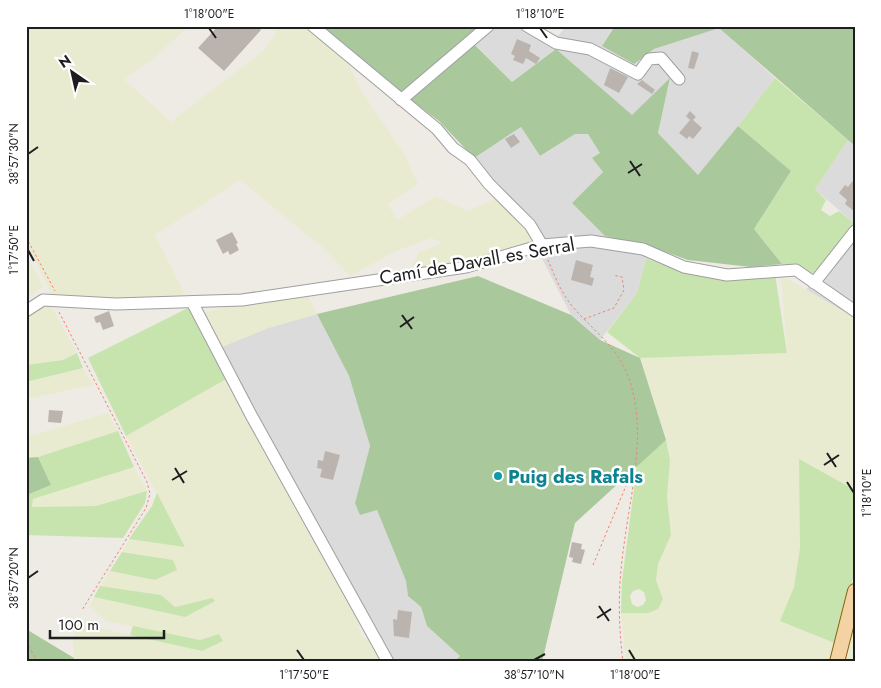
<svg xmlns="http://www.w3.org/2000/svg" width="881" height="688" font-family="Jost,sans-serif">
  <style>
    .residential { fill: #dcdbdb }
    .farmland { fill: #e9ebd1 }
    .grass { fill: #c8e4ae; fill-rule: evenodd }
    .forest { fill: #a9c99d }
    .building { fill: #bbb4ae }
    .lines { fill: none; stroke-linecap: round; stroke-linejoin: round }
    .minor-casing { stroke: #9f9f9f; stroke-width: 13 }
    .major-casing { stroke: #8a620d; stroke-width: 16 }
    .path { stroke: #ed8376; stroke-width: 1; stroke-dasharray: 2.5 2.5; stroke-linecap: butt }
    .minor { stroke: #fff; stroke-width: 11 }
    .major { stroke: #f3d2a4; stroke-width: 14 }
    .ticks { fill: none; stroke: #1e1e1e; stroke-width: 2 }
    .culture-dot { fill: #0f9aa8; stroke: #fff; stroke-width: 2 }
    .labels { text-anchor: middle; dominant-baseline: central; stroke-width: 5; stroke-linejoin: round; paint-order: stroke }
    .street-label { font-size: 19px; fill: #1e1e1e; stroke: #fff }
    .culture-label { font-size: 19px; font-weight: bold; fill: #0d838f; stroke: #fff; text-anchor: start }
    .neatline { fill: none; stroke: #1e1e1e; stroke-width: 2 }
    .ticks-label { font-size: 12px; text-anchor: middle; fill: #1e1e1e }
  </style>
  <rect width="100%" height="100%" fill="#eeebe4"/>
  <g class="residential">
    <polygon points="480,26 540,26 558,36 566,26 615,26 602,46 634,63 654,49 719,27 775,78 699,176 658,133 670,79 632,116 556,49 512,82 468,37"/>
    <polygon points="521,127 540,156 575,134 588,134 601,153 593,159 603,172 572,203 649,246 637,293 600,340 571,315 533,241 467,162"/>
    <polygon points="848,140 855,146 855,224 815,189"/>
    <polygon points="855,227 855,318 806,290"/>
    <polygon points="317,314 349,376 370,446 355,503 377,510 406,581 408,596 421,607 427,626 460,656 453,662 391,662 219,348 268,328"/>
  </g>
  <g class="farmland">
    <polygon points="26,26 189,26 153,59 124,79 171,122 264,50 276,33 275,26 307,26 344,56 364,95 405,155 418,184 388,204 397,220 436,196 468,211 497,198 522,222 533,241 457,265 410,270 419,252 443,243 431,238 396,251 350,276 322,247 240,180 155,235 186,297 128,301 53,297 26,243"/>
    <polygon points="26,255 43,286 26,298"/>
    <polygon points="781,275 855,318 855,490 800,460 800,548 794,587 781,621 837,644 832,662 626,662 621,613 647,613 663,599 656,580 658,564 671,535 667,496 670,460 666,440 640,358 787,353"/>
    <polygon points="307,294 317,314 268,328 219,348 202,313 231,306"/>
    <polygon points="43,303 51,306 77,353 63,360 26,365 26,314"/>
    <polygon points="83,368 93,385 26,399 26,382"/>
    <polygon points="228,378 356,615 361,636 374,643 383,662 82,662 74,658 73,641 77,623 202,651 219,634 201,640 106,621 90,607 94,597 184,617 212,598 175,607 161,595 100,586 110,571 155,580 173,560 122,552 129,539 185,546 126,436"/>
    <polygon points="108,413 118,431 38,457 26,458 26,437"/>
    <polygon points="134,467 147,491 96,506 32,507 33,499"/>
    <polygon points="855,608 855,662 841,662"/>
  </g>
  <g class="grass">
    <polygon points="775,78 848,140 815,189 826,200 821,210 830,216 839,211 855,224 855,227 814,280 782,264 754,229 791,171 738,126"/>
    <polygon points="646,258 684,273 727,277 775,274 787,353 640,358 607,332 637,293"/>
    <polygon points="190,307 228,378 126,436 88,358"/>
    <polygon points="77,353 83,368 26,382 26,365 63,360"/>
    <polygon points="118,431 134,467 33,499 32,507 96,506 147,491 145,503 123,538 26,535 27,495 51,485 38,457"/>
    <path d="M666 440 670 460 667 496 671 535 658 564 656 580 663 599 658 609 648 613H621L622 581 637 465ZM639 589 644 592 646 600 643 605 637 607 632 604 630 596 633 591Z"/>
    <polygon points="799,459 855,490 855,570 837,644 780,621 794,587 800,548"/>
    <polygon points="157,493 185,547 129,539 152,506"/>
    <polygon points="122,552 173,560 177,570 155,580 110,571"/>
    <polygon points="100,586 161,595 175,607 212,598 215,601 185,617 94,597"/>
    <polygon points="133,626 200,640 219,634 223,641 202,651 130,635"/>
  </g>
  <g class="forest">
    <polygon points="319,26 480,26 401,93"/>
    <polygon points="615,26 855,26 855,146 719,28 654,49 634,64 602,46"/>
    <polygon points="473,43 512,82 556,49 632,115 670,78 658,133 698,175 738,126 791,171 754,229 782,264 751,267 688,260 649,246 605,236 572,203 603,172 592,158 600,153 588,134 575,134 540,156 521,127 474,158 439,121 408,98"/>
    <polygon points="478,276 571,315 600,340 640,358 666,440 575,523 542,662 453,662 460,656 427,626 421,607 408,596 406,581 377,510 360,515 355,503 370,446 349,376 317,314"/>
    <polygon points="38,457 51,485 27,495 26,503 26,458"/>
    <polygon points="26,629 74,658 74,662 26,662"/>
  </g>
  <g class="building">
    <polygon points="218,26 257,26 261,30 224,71 198,48"/>
    <polygon points="517,39 531,45 529,51 540,58 536,64 526,58 523,64 513,60 515,56 511,54"/>
    <polygon points="692,51 699,53 694,69 688,68"/>
    <polygon points="610,68 628,77 619,93 604,85"/>
    <polygon points="642,80 655,90 652,94 637,84"/>
    <polygon points="690,111 696,117 693,120 702,128 693,139 689,136 687,139 679,133 690,120 686,116"/>
    <polygon points="514,134 520,142 511,148 505,139"/>
    <polygon points="855,178 855,212 845,204 847,200 839,193 845,185 848,187"/>
    <polygon points="232,232 238,243 236,244 239,250 230,255 228,251 223,254 216,240"/>
    <polygon points="576,260 593,265 590,277 594,278 592,286 571,280"/>
    <polygon points="109,311 114,326 103,330 100,322 96,323 94,317"/>
    <polygon points="49,410 63,411 61,423 48,422"/>
    <polygon points="325,451 340,455 333,480 320,477 322,469 317,468 318,460 323,461"/>
    <polygon points="572,542 582,544 581,549 585,550 581,564 572,562 573,558 569,557"/>
    <polygon points="398,610 412,612 409,638 394,636 393,619 397,620"/>
  </g>
  <g class="lines">
    <g class="minor-casing">
      <g id="minor">
        <polyline points="313,26 437,129 453,148 470,160 489,184 530,225 542,245"/>
        <polyline points="527,26 556,43 590,49 638,74 649,59 661,58 679,79"/>
        <polyline points="401,100 488,26"/>
        <polyline points="814,283 855,231"/>
        <polyline points="192,302 251,415 388,662"/>
        <polyline points="26,311 43,300 116,304 242,300 466,267 542,245 591,241 643,249 684,267 727,275 796,270 855,311"/>
      </g>
    </g>
    <g class="major-casing">
      <polyline id="major" points="837,662 855,591"/>
    </g>
    <g class="path">
      <polyline points="26,237 55,291"/>
      <path d="M546 255C553 272 560 291 572 306 591 329 617 346 628 376 648 430 631 490 624 545 618 584 618 623 623 662"/>
      <polyline points="59,312 147,482 150,494 146,508 82,610"/>
      <polyline points="584,319 614,308 624,290 622,277 613,275"/>
      <polyline points="593,565 628,481 634,476"/>
      <polyline points="26,642 38,662"/>
    </g>
    <use href="#minor" class="minor"/>
    <use href="#major" class="major"/>
  </g>
  <path class="ticks" d="M209 28 216 38M540 28 547 38M28 154 38 147M630 161 640 176M628 173 642 164M28 250 34 261M402 315 412 329M400 327 414 317M827 453 836 467M824 465 839 455M175 468 184 483M172 480 187 471M847 482 854 493M28 578 38 571M599 606 609 621M597 618 611 609M297 650 304 660M629 650 635 660M534 660 545 654"/>
  <circle class="culture-dot" cx="498" cy="476" r="5"/>
  <g class="labels">
    <g class="street-label">
      <text transform="translate(477 261) rotate(-10)">Camí de Davall es Serral</text>
    </g>
    <g class="culture-label">
      <text x="508" y="476">Puig des Rafals</text>
    </g>
  </g>
  <rect width="881" height="688" fill="none" stroke="#ffffff" stroke-width="55"/>
  <g transform="translate(72 72) rotate(326)" stroke="#ffffff" stroke-width="4" paint-order="stroke">
  <path d="M0-4L9 19L0 12L-9 19Z" fill="#1e1e1e"/>
  <text y="-8" font-size="14" font-weight="bold" text-anchor="middle" fill="#1e1e1e">N</text>
  </g>
  <path d="M50 630v8h114v-8" fill="none" stroke="#1e1e1e" stroke-width="2.5"/>
  <text x="58" y="630" font-size="15" fill="#1e1e1e" stroke="#ffffff" stroke-width="4" paint-order="stroke">100 m</text>
  <rect x="28" y="28" width="826" height="632" class="neatline"/>
  <g class="ticks-label">
    <text x="209" y="18">1°18'00"E</text>
    <text x="540" y="18">1°18'10"E</text>
    <text transform="translate(14 154) rotate(-90)" y="4">38°57'30"N</text>
    <text transform="translate(14 250) rotate(-90)" y="4">1°17'50"E</text>
    <text transform="translate(867 493) rotate(-90)" y="4">1°18'10"E</text>
    <text transform="translate(14 578) rotate(-90)" y="4">38°57'20"N</text>
    <text x="304" y="679">1°17'50"E</text>
    <text x="534" y="679">38°57'10"N</text>
    <text x="635" y="679">1°18'00"E</text>
  </g>
</svg>
